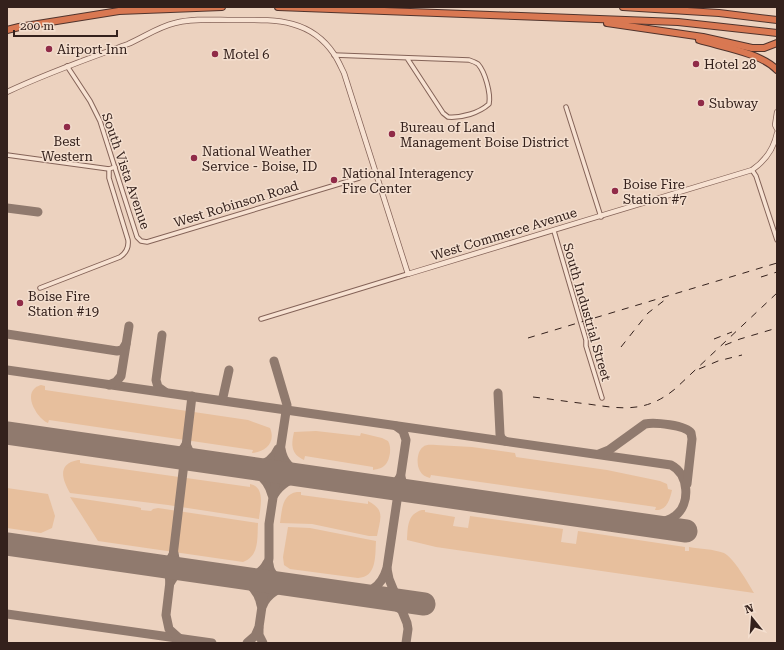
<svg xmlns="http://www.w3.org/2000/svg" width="784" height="650" font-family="'Roboto Serif',serif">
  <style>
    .sand { fill: #e7bf9d }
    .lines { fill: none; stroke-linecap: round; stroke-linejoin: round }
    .taxiway { stroke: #907a6e; stroke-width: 9 }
    .runway { stroke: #907a6e; stroke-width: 23 }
    .minor-casing { stroke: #846358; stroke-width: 5.5 }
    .tertiary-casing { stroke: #846358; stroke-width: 6 }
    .motorway-casing { stroke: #51342d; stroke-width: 8 }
    .minor { stroke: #f7e2d2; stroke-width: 3.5 }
    .tertiary { stroke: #f7e2d2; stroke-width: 4.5 }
    .motorway { stroke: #d97852; stroke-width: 6 }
    .rail { stroke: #34211c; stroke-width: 1; stroke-dasharray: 7 7; stroke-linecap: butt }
    .poi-dot { fill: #902b48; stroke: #f4dfcf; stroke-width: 1.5 }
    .labels { text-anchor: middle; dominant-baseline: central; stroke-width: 3; stroke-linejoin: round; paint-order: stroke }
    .poi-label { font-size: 13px; fill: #34211c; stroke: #f4dfcf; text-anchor: start }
    .street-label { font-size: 13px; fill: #34211c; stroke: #f4dfcf }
  </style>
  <rect width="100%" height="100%" fill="#ecd2bf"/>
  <g class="sand">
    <path d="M41 385 45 386V390L248 420 270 428C276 442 266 452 252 453L253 450 49 420 48 423C38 419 24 397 35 388 37 386 39 386 41 385Z"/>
    <path d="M316 431 360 436 361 433 382 438 388 441C392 447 390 459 386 464 383 468 378 469 373 470V467L305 456 304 460C291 454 291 445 294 432Z"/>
    <path d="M436 445 472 447 515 453 516 457 607 470 660 481 667 484 668 489 672 490C670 499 667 511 655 510L656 507 431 475 430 478C426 477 422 475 420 471 416 465 417 451 423 447 426 444 432 445 436 445Z"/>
    <path d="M78 460H80V463L250 487V484C266 487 260 508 259 519L168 505 70 493C62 479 57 464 78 460Z"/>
    <polygon points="7,488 48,494 55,516 52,528 41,533 7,528"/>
    <path d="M297 492H301V495L368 504V501C386 510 380 519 377 536H369L312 524 280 523C282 510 282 494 297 492Z"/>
    <path d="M70 497 137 507 141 508V510L151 511 153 509 158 508 258 523C257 537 260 556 243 562L98 541Z"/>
    <path d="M422 510H425V512L455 517 453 526 468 528 470 516 563 529 561 542 576 544 578 531 685 547V551H689V547C700 549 713 549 724 553 734 558 748 583 754 593L436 547 407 540C408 527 407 514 422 510Z"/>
    <path d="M288 527 310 528 376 541C375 556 377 577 358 578L290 569 284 565 283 557Z"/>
  </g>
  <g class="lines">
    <g class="taxiway">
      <polyline points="7,208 38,212"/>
      <polyline points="7,334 117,351 122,350 126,344"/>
      <polyline points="162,335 156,380 158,387 165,392"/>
      <path d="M7 370 671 465C689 474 691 504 675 516 668 522 657 523 648 525"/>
      <polyline points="109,385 116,382 121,376 129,326"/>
      <polyline points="498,393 500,434 501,438 505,441"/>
      <polyline points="223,397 229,370"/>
      <polyline points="186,444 190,453 201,461"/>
      <path d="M281 449C283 463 292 471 305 476"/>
      <path d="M599 454 609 450 645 424C654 422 686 425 691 433L692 439 687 484"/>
      <polyline points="166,456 180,453 186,445"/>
      <path d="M249 468C262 466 273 461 278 449"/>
      <path d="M249 468C261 474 269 482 272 495"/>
      <path d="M401 477C402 486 408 489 416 492"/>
      <path d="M381 487C390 486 396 485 400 477"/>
      <path d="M274 495C281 483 291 478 305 476"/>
      <path d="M174 553 176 564 187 570 177 572 170 583C169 571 168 571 157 566L168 563Z"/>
      <path d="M269 564C270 576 280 581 291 585"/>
      <polyline points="387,569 389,579 407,623 408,629 406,643"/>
      <path d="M240 577C251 584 259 592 261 605"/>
      <path d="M243 578C254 577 262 573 267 563"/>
      <path d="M349 594C369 594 381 588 387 568L406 440 403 431 396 426"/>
      <polyline points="384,599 400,609"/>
      <path d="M263 605C268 593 279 588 291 585"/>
      <polyline points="7,614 212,643"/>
      <polyline points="259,628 259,635 263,643"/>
      <polyline points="179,638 169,629 166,615 192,396"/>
      <polyline points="247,643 255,636 259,627 269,558 269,524 287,405 274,361"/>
    </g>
    <g class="runway">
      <polyline points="7,433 686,531"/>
      <polyline points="7,544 424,604"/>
    </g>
    <g class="minor-casing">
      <g id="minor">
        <path d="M334 55 469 60C472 61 475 62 478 64 485 72 491 93 489 104 479 113 462 118 448 117L443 113 407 58"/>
        <polyline points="67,66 90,101 100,121 137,237 141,241 147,242 359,178"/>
        <polyline points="566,107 601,217"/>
        <polyline points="7,155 109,169 115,167"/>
        <polyline points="752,170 756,176 777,240"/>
        <polyline points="554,231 586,340 586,346 602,398"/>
        <path d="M40 288 120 257C126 253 129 248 128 240L109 178V169"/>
        <polyline points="261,319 408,274"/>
      </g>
    </g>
    <g class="tertiary-casing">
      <g id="tertiary">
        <path d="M7 92C47 73 87 59 128 44 144 37 158 27 175 23 194 18 214 20 233 20 272 20 309 17 334 54 338 60 341 67 344 73L408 274 752 170C765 161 774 148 777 133"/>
        <polyline points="777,112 775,125 777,129"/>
      </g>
    </g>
    <g class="motorway-casing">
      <g id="motorway">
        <polyline points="278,7 678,22 777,33"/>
        <polyline points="623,7 719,13 777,20"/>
        <polyline points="607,23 703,37 752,48 764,48 777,43"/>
        <polyline points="7,30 19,27 119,11 222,7"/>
        <path d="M699 40C722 47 761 53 777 70"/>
      </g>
    </g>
    <use href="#minor" class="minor"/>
    <use href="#tertiary" class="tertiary"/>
    <use href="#motorway" class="motorway"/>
    <g class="rail">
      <polyline points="761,277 777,272"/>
      <polyline points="528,338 777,263"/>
      <polyline points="714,339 732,332"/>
      <polyline points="725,345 740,339 777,328"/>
      <polyline points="621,347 648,313 666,299"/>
      <polyline points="699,369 718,361 742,355"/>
      <path d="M533 397C551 399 569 402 588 404 622 409 646 413 675 389L777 293"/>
    </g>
  </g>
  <g class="poi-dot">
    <circle cx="49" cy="49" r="4"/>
    <circle cx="215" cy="54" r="4"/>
    <circle cx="696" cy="64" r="4"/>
    <circle cx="701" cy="103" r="4"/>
    <circle cx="67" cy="127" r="4"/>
    <circle cx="392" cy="134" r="4"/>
    <circle cx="194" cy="158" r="4"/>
    <circle cx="334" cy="180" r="4"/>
    <circle cx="615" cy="191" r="4"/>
    <circle cx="20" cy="303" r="4"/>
  </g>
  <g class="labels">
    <g class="poi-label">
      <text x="57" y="49">Airport Inn</text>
      <text x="223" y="54">Motel 6</text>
      <text x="704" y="64">Hotel 28</text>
      <text x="709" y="103">Subway</text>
      <text x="400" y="127">Bureau of Land<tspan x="400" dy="15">Management Boise District</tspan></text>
      <text x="67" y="141" text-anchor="middle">Best<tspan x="67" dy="15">Western</tspan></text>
      <text x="202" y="151">National Weather<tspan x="202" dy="15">Service - Boise, ID</tspan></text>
      <text x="342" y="173">National Interagency<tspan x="342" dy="15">Fire Center</tspan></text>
      <text x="623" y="184">Boise Fire<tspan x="623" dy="15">Station #7</tspan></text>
      <text x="28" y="296">Boise Fire<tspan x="28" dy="15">Station #19</tspan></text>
    </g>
    <g class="street-label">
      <text transform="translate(126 171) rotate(71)">South Vista Avenue</text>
      <text transform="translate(236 204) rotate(-17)">West Robinson Road</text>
      <text transform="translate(504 234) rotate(-17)">West Commerce Avenue</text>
      <text transform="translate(587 312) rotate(74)">South Industrial Street</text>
    </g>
  </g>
  <rect width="784" height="650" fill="none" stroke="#34211c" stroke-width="16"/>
  <g transform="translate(752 618) rotate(343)" stroke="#f4dfcf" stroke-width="3" paint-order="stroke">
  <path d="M0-3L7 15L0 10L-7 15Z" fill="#34211c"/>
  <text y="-6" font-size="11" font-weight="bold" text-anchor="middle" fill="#34211c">N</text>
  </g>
  <path d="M14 30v6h103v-6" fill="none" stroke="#34211c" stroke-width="2"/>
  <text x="20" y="30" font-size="12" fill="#34211c" stroke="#f4dfcf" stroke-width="3" paint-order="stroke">200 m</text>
</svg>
